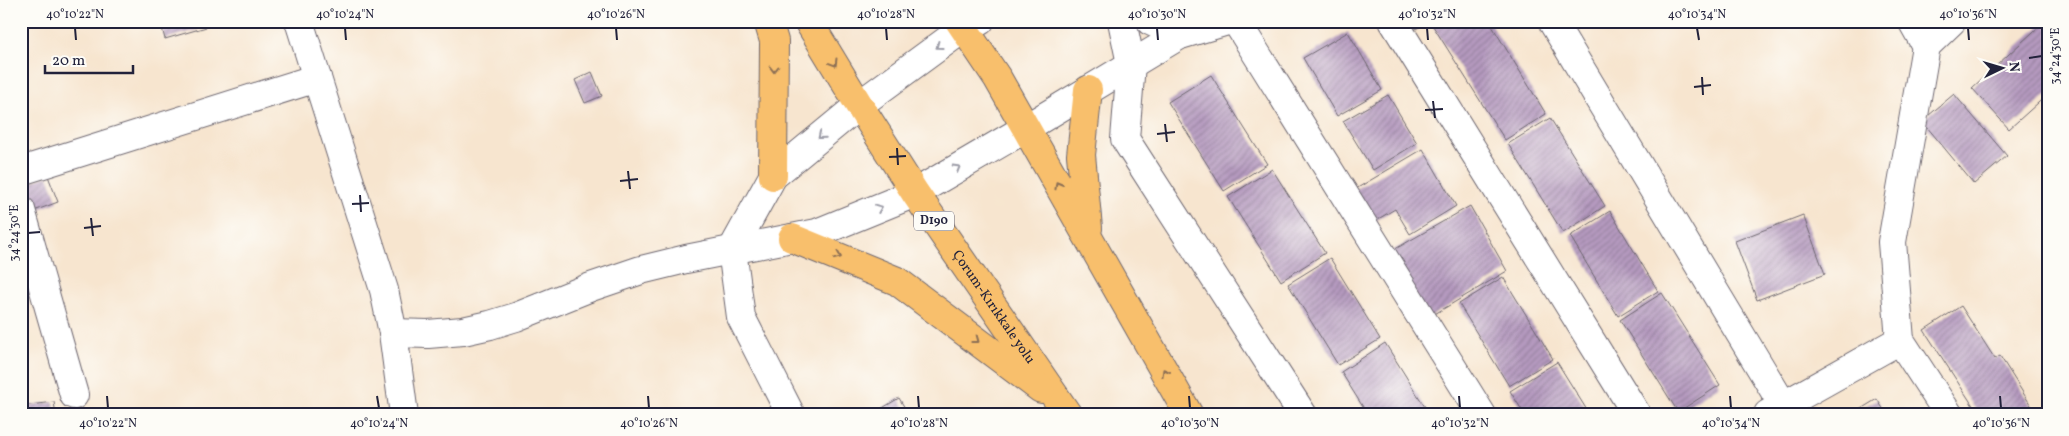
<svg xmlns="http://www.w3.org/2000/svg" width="2069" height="436" font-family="Vollkorn,serif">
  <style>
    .building { fill: url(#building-hatch) }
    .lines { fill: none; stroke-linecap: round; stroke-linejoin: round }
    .minor-casing { stroke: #6d666f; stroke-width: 30 }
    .highway-casing { stroke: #6d666f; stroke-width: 30 }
    .minor { stroke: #fff; stroke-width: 28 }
    .highway { stroke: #f8bf6c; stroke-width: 28 }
    .oneway { stroke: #9c9ca7 }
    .oneway2 { stroke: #8d7054 }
    .ticks { fill: none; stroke: #22223b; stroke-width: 2 }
    .labels { text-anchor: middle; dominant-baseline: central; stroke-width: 4; stroke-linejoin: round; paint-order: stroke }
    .shield { fill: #fdfcf7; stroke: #646373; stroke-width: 1 }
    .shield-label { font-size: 12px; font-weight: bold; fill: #22223b }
    .street-label { font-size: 14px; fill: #22223b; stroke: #fdfcf7 }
    .neatline { fill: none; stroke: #22223b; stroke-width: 2 }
    .ticks-label { font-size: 12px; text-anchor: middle; fill: #22223b }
  </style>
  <defs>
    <pattern id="building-hatch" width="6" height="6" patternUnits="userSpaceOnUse" patternTransform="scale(1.25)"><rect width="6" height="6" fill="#b59abf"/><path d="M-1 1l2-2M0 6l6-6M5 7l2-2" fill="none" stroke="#937d9c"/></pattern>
  </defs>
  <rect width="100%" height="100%" fill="#fdfcf7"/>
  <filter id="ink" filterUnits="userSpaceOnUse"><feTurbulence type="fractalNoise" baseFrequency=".02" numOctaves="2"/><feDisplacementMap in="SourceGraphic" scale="10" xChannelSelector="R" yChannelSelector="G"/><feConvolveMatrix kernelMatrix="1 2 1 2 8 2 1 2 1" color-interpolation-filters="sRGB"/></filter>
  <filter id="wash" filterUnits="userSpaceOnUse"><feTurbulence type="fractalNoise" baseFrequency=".0096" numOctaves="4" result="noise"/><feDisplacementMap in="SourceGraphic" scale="20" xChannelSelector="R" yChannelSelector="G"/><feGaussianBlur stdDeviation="1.12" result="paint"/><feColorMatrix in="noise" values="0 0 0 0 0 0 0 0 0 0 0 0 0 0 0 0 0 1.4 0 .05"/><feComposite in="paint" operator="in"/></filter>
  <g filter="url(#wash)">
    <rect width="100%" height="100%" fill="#f7e5cf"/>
    <g id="blocks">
      <g class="building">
        <polygon points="160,21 219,21 220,23 165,39"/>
        <polygon points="1397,21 1432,21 1403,35"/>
        <polygon points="1441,21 1489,21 1546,114 1505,140 1433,26"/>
        <polygon points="2045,21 2048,21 2048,94 2009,129 1972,88"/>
        <polygon points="1348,32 1382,90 1337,116 1303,58"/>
        <polygon points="592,72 602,96 585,103 575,80"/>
        <polygon points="1211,75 1267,164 1224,191 1168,102"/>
        <polygon points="1954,94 2007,156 1974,184 1922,121"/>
        <polygon points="1388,95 1417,143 1373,170 1343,121"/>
        <polygon points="1550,118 1605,206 1563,233 1508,144"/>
        <polygon points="1423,149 1456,206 1410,234 1395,209 1368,225 1349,193"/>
        <polygon points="1272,169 1325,253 1281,281 1228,197"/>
        <polygon points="48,176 58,202 34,211 24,185"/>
        <polygon points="1470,206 1507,271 1428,318 1390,252"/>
        <polygon points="1610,211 1658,291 1618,316 1570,236"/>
        <polygon points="1803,215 1825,274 1757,300 1735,241"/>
        <polygon points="1330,258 1380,339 1338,365 1288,284"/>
        <polygon points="1503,277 1553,359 1509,386 1459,304"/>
        <polygon points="1662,293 1720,385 1678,412 1620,320"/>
        <polygon points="1961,306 1995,359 2000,356 2037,415 1979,415 1924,330"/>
        <polygon points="1385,343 1430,415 1368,415 1341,372"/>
        <polygon points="1557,362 1590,415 1525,415 1510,391"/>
        <polygon points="899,398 909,415 871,415"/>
        <polygon points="1877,399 1887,415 1851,415"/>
        <polygon points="54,402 56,415 21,415 21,406"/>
      </g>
    </g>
  </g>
  <g filter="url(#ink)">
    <use href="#blocks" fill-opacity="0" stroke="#6d666f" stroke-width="1"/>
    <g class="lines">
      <g class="minor-casing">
        <g id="minor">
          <polyline points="299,21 384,290 393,333 404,415"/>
          <polyline points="1122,21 1131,64 1125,139 1303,415"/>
          <polyline points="1150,21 1180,35"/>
          <polyline points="1236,21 1482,415"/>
          <polyline points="1393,21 1637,415"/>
          <polyline points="1552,21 1789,415"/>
          <polyline points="1912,21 1926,46"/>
          <polyline points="21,171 317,78"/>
          <polyline points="21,210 74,395"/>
          <polyline points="393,333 428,334 463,331 490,325 516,317 591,287 641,270 686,259 817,233 915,193 1026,128 1180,35 1227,21"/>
          <polyline points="1768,414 1900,340"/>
          <polyline points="791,415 741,317 732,250 773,176 859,105 964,28 980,21"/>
          <polyline points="1949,415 1900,340 1892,242 1926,46 1952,21"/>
        </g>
      </g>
      <g class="highway-casing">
        <g id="highway">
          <polyline points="768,21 774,41 773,176"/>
          <path id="s1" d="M808 21 859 105 915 193 1068 415"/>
          <polyline points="959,21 998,79 1189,415"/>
          <polyline points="1088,228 1081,155 1088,90"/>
          <polyline points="792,238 897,281 1041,389"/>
        </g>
      </g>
      <use href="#minor" class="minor"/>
      <use href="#highway" class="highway"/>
    </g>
    <defs><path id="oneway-chevron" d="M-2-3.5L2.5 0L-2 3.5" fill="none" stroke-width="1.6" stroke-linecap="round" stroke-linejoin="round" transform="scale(1.25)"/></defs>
    <g class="oneway">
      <use href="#oneway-chevron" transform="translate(939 46) rotate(144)"/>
      <use href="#oneway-chevron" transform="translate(821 136) rotate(140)"/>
      <use href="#oneway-chevron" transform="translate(957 168) rotate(-30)"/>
      <use href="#oneway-chevron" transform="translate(879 208) rotate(-22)"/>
    </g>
    <g class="oneway2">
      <use href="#oneway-chevron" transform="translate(834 63) rotate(59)"/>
      <use href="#oneway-chevron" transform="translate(774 69) rotate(90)"/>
      <use href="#oneway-chevron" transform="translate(1058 185) rotate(-120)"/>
      <use href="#oneway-chevron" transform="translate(838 256) rotate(22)"/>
      <use href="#oneway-chevron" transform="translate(976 340) rotate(37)"/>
      <use href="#oneway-chevron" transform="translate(1165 372) rotate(-120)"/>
    </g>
  </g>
  <path class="ticks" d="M75 28 76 40M345 28 346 40M616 28 617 40M886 28 887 40M1157 28 1158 40M1427 28 1428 40M1697 28 1699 40M1968 28 1969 40M2029 58 2042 56M1702 77 1703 95M1694 87 1711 85M1433 101 1435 118M1425 110 1443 109M1165 124 1167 142M1157 134 1175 132M897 148 898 165M889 157 906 156M628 171 630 189M620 181 638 179M360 195 361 212M352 204 369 203M91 218 93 236M84 228 101 226M28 233 40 232M107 396 108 408M377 396 379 408M648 396 649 408M918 396 919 408M1189 396 1190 408M1459 396 1460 408M1730 396 1731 408M2000 396 2001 408"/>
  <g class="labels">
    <rect class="shield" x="914" y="211.5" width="40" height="19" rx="4"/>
    <g class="shield-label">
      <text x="934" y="221">D190</text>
    </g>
    <g class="street-label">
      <text stroke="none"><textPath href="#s1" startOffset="341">Çorum-Kırıkkale yolu</textPath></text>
    </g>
  </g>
  <rect width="2069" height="436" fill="none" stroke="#fdfcf7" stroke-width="55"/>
  <g transform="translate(2002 68) rotate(85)" stroke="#fdfcf7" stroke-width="4" paint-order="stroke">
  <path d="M0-4L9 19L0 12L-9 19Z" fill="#22223b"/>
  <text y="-8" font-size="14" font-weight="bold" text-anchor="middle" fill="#22223b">N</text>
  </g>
  <path d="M45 65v8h88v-8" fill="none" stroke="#22223b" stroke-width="2.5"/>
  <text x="52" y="65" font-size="15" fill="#22223b" stroke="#fdfcf7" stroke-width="4" paint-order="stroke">20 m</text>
  <rect x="28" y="28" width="2014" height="380" class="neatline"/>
  <g class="ticks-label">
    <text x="75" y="18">40°10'22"N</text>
    <text x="345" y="18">40°10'24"N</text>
    <text x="616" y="18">40°10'26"N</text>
    <text x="886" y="18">40°10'28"N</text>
    <text x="1157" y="18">40°10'30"N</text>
    <text x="1427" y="18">40°10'32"N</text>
    <text x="1697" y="18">40°10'34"N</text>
    <text x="1968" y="18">40°10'36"N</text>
    <text transform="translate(2055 56) rotate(-90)" y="4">34°24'30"E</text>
    <text transform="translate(14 233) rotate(-90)" y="4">34°24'30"E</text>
    <text x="108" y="427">40°10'22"N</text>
    <text x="379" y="427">40°10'24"N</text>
    <text x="649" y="427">40°10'26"N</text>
    <text x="919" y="427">40°10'28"N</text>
    <text x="1190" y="427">40°10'30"N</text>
    <text x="1460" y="427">40°10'32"N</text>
    <text x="1731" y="427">40°10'34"N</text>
    <text x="2001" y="427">40°10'36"N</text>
  </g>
</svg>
